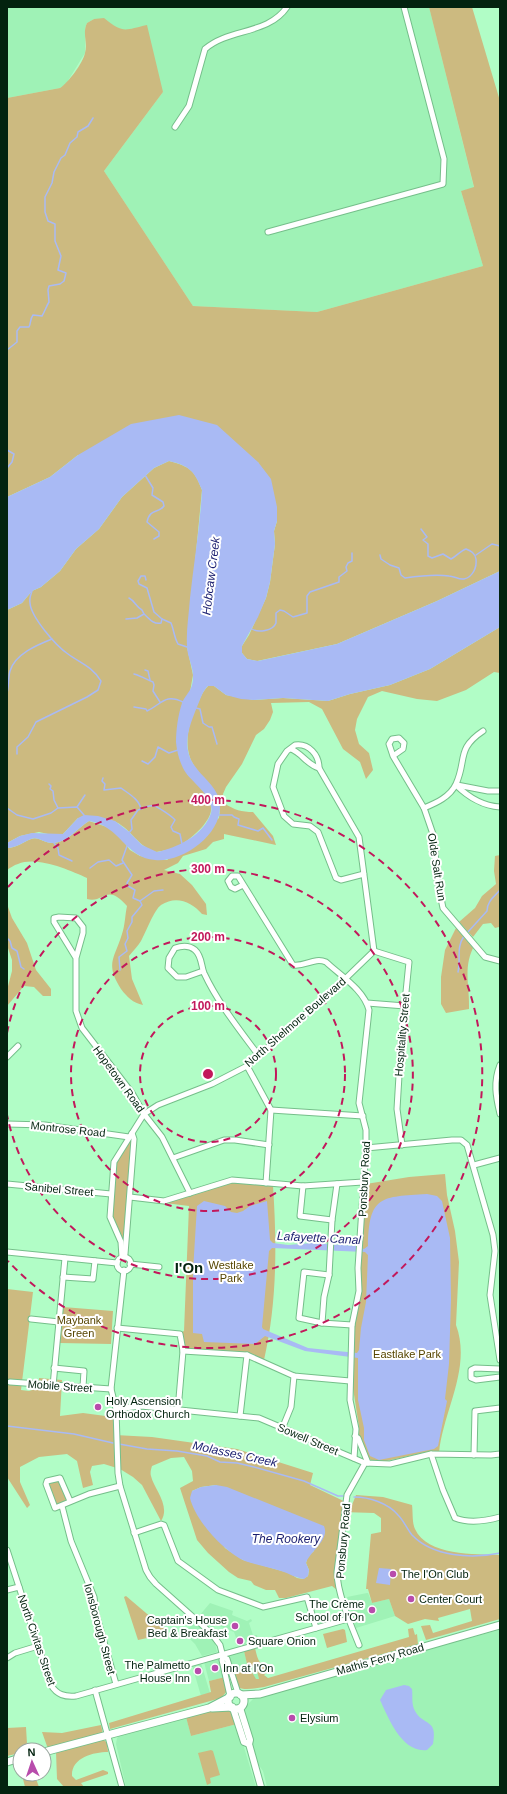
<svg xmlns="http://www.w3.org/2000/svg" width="507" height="1794" font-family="Arial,sans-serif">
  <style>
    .built { fill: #9ff2b6 }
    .green { fill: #ccba80; fill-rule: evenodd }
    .water { fill: #a9baf4; fill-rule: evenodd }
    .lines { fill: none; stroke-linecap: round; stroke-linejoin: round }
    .stream { stroke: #a9baf4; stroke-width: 1.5 }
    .minor-casing { stroke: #75bf8a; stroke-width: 7 }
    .tertiary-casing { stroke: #75bf8a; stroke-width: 8 }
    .secondary-casing { stroke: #75bf8a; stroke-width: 9 }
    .minor { stroke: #fff; stroke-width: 5 }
    .tertiary { stroke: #fff; stroke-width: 6 }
    .secondary { stroke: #fff; stroke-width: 7 }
    .ring { fill: none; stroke: #c2185b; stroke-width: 2; stroke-dasharray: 7 5 }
    .poi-dot { fill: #b84cac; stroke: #fff; stroke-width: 1.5 }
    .labels { text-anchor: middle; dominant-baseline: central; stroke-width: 4; stroke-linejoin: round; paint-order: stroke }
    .street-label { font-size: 11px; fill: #03230f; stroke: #fff }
    .park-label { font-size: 11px; fill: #564500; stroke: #fff }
    .poi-label { font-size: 11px; fill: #03230f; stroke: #fff; text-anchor: start }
    .water-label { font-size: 12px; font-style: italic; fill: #1a1e6f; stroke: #fff }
    .district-label { font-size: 15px; font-weight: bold; fill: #03230f; stroke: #fff }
    .centre { fill: #c2185b; stroke: #fff; stroke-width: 2 }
    .ring-label { font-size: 12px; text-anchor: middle; font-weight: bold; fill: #c2185b; stroke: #fff; stroke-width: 4; stroke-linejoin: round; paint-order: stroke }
  </style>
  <rect width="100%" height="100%" fill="#b1fdc6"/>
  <g class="built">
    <polygon points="7,7 429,7 474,188 461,191 483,266 317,312 193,306 104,171 163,92 124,30 115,28 111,24 94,19 87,23 85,28 85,53 66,84 60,88 7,98"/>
    <polygon points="367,1593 368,1593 372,1603 389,1599 395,1616 356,1628 347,1597"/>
    <polygon points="210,1603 233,1611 232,1615 247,1621 251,1619 252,1621 249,1623 253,1635 257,1635 258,1640 239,1646 234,1632 217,1625 212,1628 199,1616"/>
    <polygon points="195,1622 214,1639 217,1652 202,1656 195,1644 184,1633"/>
    <polygon points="499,1630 500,1787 267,1787 263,1771 258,1764 244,1714 244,1708 253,1699 265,1694"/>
    <polygon points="244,1651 247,1663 256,1667 259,1679 256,1680 249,1669 232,1673 228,1656"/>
    <polygon points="219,1658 225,1677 209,1681 204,1662"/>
    <polygon points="201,1663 210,1693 201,1696 192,1665"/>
    <polygon points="186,1717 191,1736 237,1724 256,1787 126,1787 116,1744 117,1738 120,1735"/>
  </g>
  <g class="green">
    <path d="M429 7H472L500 101V571L437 601 337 644 257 661 247 659 242 653V646L249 635 266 598 270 582 275 544 274 531 277 521 258 462 78 455 50 477 7 497V98L60 88C68 83 83 63 85 53 88 43 82 33 87 23L94 19 104 18C124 34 124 30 147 25L163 92 104 171 193 306 317 312 483 266 461 191 474 187Z"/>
    <path d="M169 461C190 467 194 469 202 490L187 647 193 675 190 692 183 702 187 774C196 782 209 795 211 807 213 821 189 841 178 846 171 849 164 851 156 852 138 847 132 830 116 822 108 818 88 819 78 818L63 834H48L39 832 20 836 7 843V610L22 603 32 591 41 587 60 571 76 549 99 529 122 497 154 468Z"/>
    <path d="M500 627V673L494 672 466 690 437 701 417 699 382 691 368 697 357 719 355 730 359 744 369 753 373 770 366 779 360 762 343 749 322 709 309 702 271 703 273 712 270 720 264 729 256 735 242 764 226 787 223 794 224 803C234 810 242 812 253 812L273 836 276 845 224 834V839L213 842 206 849 183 856 178 863 164 870 180 874 192 885 206 904 207 915 202 914C192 902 176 895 161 905 154 910 146 932 141 941 138 946 133 951 129 956L132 979 143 1005C133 1003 127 997 121 989 105 963 114 960 122 934 125 926 125 915 127 906 106 882 104 904 87 899V878C69 870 37 856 18 864 14 865 10 868 7 870V848C16 848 23 842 31 839 38 836 44 843 52 843 68 843 77 828 89 821L110 828 121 838 130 850 140 856 167 860 219 818C223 790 206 785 193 764 184 749 187 726 195 710 199 702 201 693 208 686H214L226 695 254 700 283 698 328 701 350 694 390 685 430 669Z"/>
    <polygon points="500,855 500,925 499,927 495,928 491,923 483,924 473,937 459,922 475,908 482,896 496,884 494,871 495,856"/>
    <polygon points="7,904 12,918 27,943 36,970 51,989 51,996 43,996 34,987 24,986 7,1006 7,990 12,971 12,960 7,945"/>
    <path d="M456 928 473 948C463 969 470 987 469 1009L446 1013 441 1004V977L445 950Z"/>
    <polygon points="131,1137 132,1140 124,1242 112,1216 116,1163"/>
    <path d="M445 1174 447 1195 455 1231 459 1262 456 1325C472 1368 443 1411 439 1453L426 1452 382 1462C377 1462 373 1463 370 1459 363 1453 357 1435 359 1427L353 1388 354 1320 361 1294V1264L366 1184 409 1177Z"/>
    <path d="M230 1182 273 1186C277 1245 277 1303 264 1360L252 1354 187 1351 183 1348 182 1332 184 1331 189 1206 165 1203Z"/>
    <path d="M7 1289 33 1292 21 1390 29 1391 39 1388V1378L62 1380 60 1416 83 1413 113 1417 115 1435 152 1437 237 1449 313 1473 310 1485 352 1505 356 1495 383 1497 412 1505C413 1512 412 1523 415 1529 427 1556 475 1554 500 1555V1619L426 1640 421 1626 430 1625 433 1633 472 1621 470 1609 438 1618 439 1621 425 1619 408 1624 395 1616 389 1599 372 1603 368 1589H366L371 1534 381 1532V1518L374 1513 342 1512 335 1570 339 1589 337 1590 332 1586 286 1598H279L275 1590H266L254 1585 251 1581 238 1578 229 1572 208 1553 197 1540 180 1488 193 1481 192 1471 184 1457 171 1458 152 1466C151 1469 150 1473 151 1476 154 1489 171 1506 161 1521L142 1485 133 1477 120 1469 104 1464 92 1466 90 1472 93 1485 83 1488 77 1461 67 1454 39 1457 20 1467V1482L30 1505 27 1508 7 1477ZM216 1485 314 1551 308 1556 306 1563 309 1570 308 1576 303 1579 297 1578 289 1573 243 1560 225 1548 192 1491 201 1487Z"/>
    <polygon points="63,1307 113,1311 111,1344 60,1343"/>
    <polygon points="60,1480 66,1500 66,1501 58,1505 55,1503 49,1483"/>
    <polygon points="126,1596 166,1630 166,1634 138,1640 124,1597"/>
    <path d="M413 1628 415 1635 417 1634 418 1644 415 1645 264 1687C255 1688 245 1691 237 1687L233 1673 250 1669 256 1679H259L256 1667 247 1664 244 1651 255 1648C257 1656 258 1665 268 1667L270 1670 264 1675 268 1678 409 1637 408 1629Z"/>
    <polygon points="343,1629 345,1630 347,1642 327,1648 323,1634"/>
    <polygon points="225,1677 228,1690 221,1698 110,1729 109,1723 211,1692 209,1681"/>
    <polygon points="217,1709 231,1711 237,1724 191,1736 186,1717"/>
    <polygon points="101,1725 103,1734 48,1749 42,1732 62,1733"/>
    <polygon points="26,1727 27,1744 31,1748 29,1750 20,1750 20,1753 7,1756 7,1728"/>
    <path d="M103 1739 107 1743 108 1752C93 1752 71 1758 72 1776L76 1780 103 1770 108 1772V1774L81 1783 84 1787H64L57 1779 56 1752Z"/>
    <polygon points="211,1750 213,1751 220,1775 210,1778 211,1783 207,1785 198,1753"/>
    <polygon points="32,1774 35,1776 39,1787 25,1787 23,1779 24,1775"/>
  </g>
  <g class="water">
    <path d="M179 415 217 425 258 462 271 479 277 507V521L274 531 275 544 270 582 266 598 258 617 242 646V653L247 659 258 661 337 644 437 601 500 571V627L430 669 390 685 350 694 328 701 283 698 254 700 241 699 226 695 214 686H208C203 691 202 695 199 702 191 722 180 745 194 765 202 777 215 785 219 799 227 831 184 863 155 860 125 858 121 826 89 821 77 828 68 843 52 843 44 843 38 836 31 839 23 842 16 848 7 848V843L20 836 32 833 63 834 78 818 84 815 98 816 115 821 128 831 142 845 157 852C177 848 204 835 211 813 215 798 193 783 186 773 180 764 177 753 176 742 176 730 178 715 182 703 187 692 193 691 193 676 193 666 187 656 187 646 186 630 189 614 190 598 194 562 200 526 202 490 194 470 189 466 169 461L154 468 122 497 99 529 76 549 60 571 41 587 32 591 22 603 7 610V497L50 477 78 455 131 424Z"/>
    <path d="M427 1194 437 1196 442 1201 450 1238 451 1299 449 1364 445 1399 447 1401 438 1446 434 1449 379 1460 370 1456 364 1440V1428L358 1400V1358L305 1351 265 1336 255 1344 204 1342 202 1334 193 1333V1271L197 1206 204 1201 225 1206 231 1212 237 1213 243 1211 250 1206 267 1201 270 1240 273 1243 288 1245 312 1243 357 1246 364 1249 368 1246C369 1195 381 1197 427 1194ZM272 1248 365 1252 368 1255 366 1302 361 1328 359 1350 357 1353 308 1348 263 1329 262 1327 269 1251Z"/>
    <path d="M216 1485 227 1487 324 1526C330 1540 310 1551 306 1563L309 1570 308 1576 304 1579C295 1578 289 1573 281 1571 269 1567 257 1565 245 1561 224 1552 195 1520 190 1498L192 1491 201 1487Z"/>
    <polygon points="379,1568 391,1569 390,1585 376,1583"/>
    <path d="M404 1685 409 1686 412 1689C413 1696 411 1704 415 1711 423 1726 438 1718 433 1744L427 1750C402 1753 389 1719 380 1700L386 1690Z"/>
  </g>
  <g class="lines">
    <g class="stream">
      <path d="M7 350 17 342V331L20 327H29C31 323 30 319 33 315L42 316C45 311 46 307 49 302L48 290 49 286 60 284 64 281 66 273 58 270 61 256 55 241V224L48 221 45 212V197L52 183 54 172 61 158 65 155 70 143 77 137 78 132 88 126 93 118"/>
      <polyline points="7,450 14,454 12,462 7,468"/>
      <path d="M145 475 153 488 152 495 163 502 164 506C158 514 150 508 147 522L159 532V536L154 539"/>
      <path d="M380 555 381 559 390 565 399 568 401 575 405 578C419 576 434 574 449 576 454 576 459 580 464 579 473 577 477 567 476 559 475 553 471 551 466 549 460 551 457 556 451 559L443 554 432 558 428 556V544L423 540 427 537 421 529"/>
      <polyline points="476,555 492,544 500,546"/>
      <path d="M146 580 145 576H141L138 581 139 584 147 588 154 612 162 619 171 623C174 630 174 637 178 644L187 647"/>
      <path d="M129 598C135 601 136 607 142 610L144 614"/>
      <path d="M126 619 137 618 144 614C149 618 153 625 161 623L162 619"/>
      <path d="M252 629C258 633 273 631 276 623 276 621 276 616 276 613L280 610 284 611 293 617 307 613V596L310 592 339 582V577L347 571 346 567 348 563 352 561V553"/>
      <polyline points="145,670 148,671 150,680"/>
      <path d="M134 674C141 676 146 679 153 682L154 685 153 691 160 702"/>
      <path d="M7 693C9 686 8 678 10 671 15 654 37 645 52 639"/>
      <path d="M134 707 146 709 147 711C162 704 165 693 183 702"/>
      <polyline points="196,708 200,709 203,723 209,727 212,727 217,744"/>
      <path d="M17 754V747L28 737 36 722 87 697 98 690 101 681C93 667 80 663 68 654 56 646 31 617 30 603 29 599 31 594 32 591"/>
      <polyline points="142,761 148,764 155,757 158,747 169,753 178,750"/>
      <path d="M103 778 102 781 105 784 104 790 121 788C129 794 139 799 141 809L138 810 131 820 132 829 129 833"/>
      <polyline points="49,784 51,786 50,789 53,791 54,800 58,808"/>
      <polyline points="77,807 85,795"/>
      <polyline points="7,808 17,815 33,819 51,813 58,808 77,807 84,815"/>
      <path d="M141 809C145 807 149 805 154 806 157 806 173 817 175 820L171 827 173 831 180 834 182 844"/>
      <polyline points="219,815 232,815 234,817 239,819 238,825 258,831 263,828 272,840"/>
      <polyline points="54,843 58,848 59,855 72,861"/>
      <polyline points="90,868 98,862 109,860 116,866 123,863"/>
      <polyline points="140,901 154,891 163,890"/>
      <path d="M467 933 487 911C487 901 495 896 500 890"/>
      <polyline points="7,938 10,941 12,948 17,951 21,967 24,969"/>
      <polyline points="120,970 119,957 127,951 125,944 128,938 127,931 132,922 132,917 142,905 140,901 133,898 135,890 128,886 127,883 132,875 122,860 127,846"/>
      <path d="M458 972C461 958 456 948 464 936"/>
      <polyline points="7,1426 74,1434 113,1443"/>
      <polyline points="119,1444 147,1449 177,1451 207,1456 220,1462 237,1463 254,1467 304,1481 338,1496 343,1496"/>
      <path d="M354 1497C369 1497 388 1503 398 1515 404 1521 407 1529 412 1535 433 1557 472 1559 500 1553"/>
    </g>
    <g class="minor-casing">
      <g id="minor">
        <path d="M175 127 189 106 205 49C229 28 268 35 287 7"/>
        <polyline points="268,232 443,184 444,159 404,7"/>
        <path d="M291 749C302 753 307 765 319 768"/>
        <polyline points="393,756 403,749 404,743 399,738 392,739 389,744 393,756 424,808 434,837 437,879 443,908 485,957 500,961"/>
        <path d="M456 785C467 796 483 806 500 807"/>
        <polyline points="457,785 488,791 500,791"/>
        <path d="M424 808C436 803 450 797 456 784 467 760 456 749 483 731"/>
        <path d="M364 874 341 880 336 878 318 832 310 826 293 824 284 816 273 787 278 764 287 751 295 745C309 743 319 755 319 768L359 837 374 951"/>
        <path d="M243 885 235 889 231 887 228 881 232 876H238L293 965C305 967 314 957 326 962 341 976 364 990 369 1010L359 1103 366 1130V1148L358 1268 359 1291 352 1325 350 1400 356 1429 354 1458"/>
        <polyline points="374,951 409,962 401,1042 397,1109 402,1145"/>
        <polyline points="76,958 54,922 54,918 59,917 76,918 83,927 83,933 76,958 76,1011 82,1028 132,1093 144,1114 162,1137 190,1193"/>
        <path d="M203 971 186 977H177L168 968 169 958 175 948C181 946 189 945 195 950 202 956 201 966 204 973 218 1003 239 1029 259 1056"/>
        <polyline points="367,1003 405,1006"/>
        <polyline points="7,1057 18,1046"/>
        <path d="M500 1065C493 1082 496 1097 500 1114"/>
        <polyline points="247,1066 271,1110 266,1183"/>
        <polyline points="271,1110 363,1116"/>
        <polyline points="7,1124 45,1125 129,1137"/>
        <polyline points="366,1148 452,1140 461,1140 467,1145 493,1235 495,1251 490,1295 500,1360"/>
        <polyline points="173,1158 224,1140 235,1140 269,1145"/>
        <polyline points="474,1165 500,1158"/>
        <polyline points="7,1184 111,1194"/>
        <polyline points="337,1184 332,1220 329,1275 324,1297 322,1323 352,1325"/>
        <polyline points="303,1186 300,1216 332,1220"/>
        <polyline points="130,1197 164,1201 232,1180 303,1186 363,1182"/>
        <polyline points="7,1252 117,1263"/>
        <polyline points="125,1254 134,1139 132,1133"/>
        <polyline points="122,1257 121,1242 110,1217 114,1162 144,1114 158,1105 212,1084 247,1066 345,979 374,951"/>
        <circle cx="124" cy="1264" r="7"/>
        <polyline points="130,1264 159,1267"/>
        <polyline points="124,1270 111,1389 116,1409 118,1473 120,1486 146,1570 150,1577 156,1584 211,1633 220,1645 223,1657 222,1660 230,1696"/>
        <polyline points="63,1277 93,1279 95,1261"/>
        <polyline points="31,1319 59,1322"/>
        <polyline points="322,1323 299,1318 304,1272 329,1275"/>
        <polyline points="117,1328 180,1334 183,1351 178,1410"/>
        <polyline points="183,1351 247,1355 294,1376 350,1381"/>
        <polyline points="54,1368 84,1371 83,1387"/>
        <polyline points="500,1369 475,1368 471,1370 471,1378 476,1380 500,1377"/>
        <polyline points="10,1382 111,1389"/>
        <polyline points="53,1386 65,1258"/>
        <polyline points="116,1409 141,1406 259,1418 365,1463 390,1464 431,1454 491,1455 500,1454"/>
        <polyline points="240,1416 247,1355"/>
        <polyline points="282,1429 291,1407 294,1376"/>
        <polyline points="355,1436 358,1438 368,1463"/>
        <path d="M431 1454 443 1490 455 1518C470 1524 486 1521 500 1517"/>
        <polyline points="474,1455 475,1411 500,1408"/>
        <polyline points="70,1501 60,1478 47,1481 46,1484 55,1508 89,1494 120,1486"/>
        <polyline points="62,1506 71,1541 94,1597 96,1614 116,1684"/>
        <polyline points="134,1533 161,1524 164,1525 178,1561 218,1590 263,1607 307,1597 316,1628"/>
        <path d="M7 1550 51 1685C57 1695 65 1697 76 1696L348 1619"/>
        <polyline points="7,1590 19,1587"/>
        <path d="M359 1645C351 1625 337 1593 337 1572L347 1495 365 1463"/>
        <polyline points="223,1657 227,1659 238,1693"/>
        <polyline points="7,1658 15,1653 38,1646"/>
        <polyline points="95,1690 122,1787"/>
      </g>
    </g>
    <g class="tertiary-casing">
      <g id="tertiary">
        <polyline points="233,1708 244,1742 249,1744"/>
        <polyline points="240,1708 250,1740 249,1744 261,1787"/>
      </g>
    </g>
    <g class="secondary-casing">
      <g id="secondary">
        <circle cx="236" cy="1701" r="8"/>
        <polyline points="241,1695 260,1694 500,1625"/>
        <polyline points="212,1708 232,1707"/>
        <polyline points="44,1752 209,1708 230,1697"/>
        <polyline points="7,1762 20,1758"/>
      </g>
    </g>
    <use href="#minor" class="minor"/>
    <use href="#tertiary" class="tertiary"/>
    <use href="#secondary" class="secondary"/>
  </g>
  <g class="ring">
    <circle cx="208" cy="1074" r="68"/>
    <circle cx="208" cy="1074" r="137"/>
    <path d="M7 1033A205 205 0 1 1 7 1115"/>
    <path d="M8 887A274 274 0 1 1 8 1261"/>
  </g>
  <g class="poi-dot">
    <circle cx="98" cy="1407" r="4"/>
    <circle cx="393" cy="1574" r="4"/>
    <circle cx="411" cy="1599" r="4"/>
    <circle cx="372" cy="1610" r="4"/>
    <circle cx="235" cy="1626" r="4"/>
    <circle cx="240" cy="1641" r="4"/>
    <circle cx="215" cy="1668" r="4"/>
    <circle cx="198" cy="1671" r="4"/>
    <circle cx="292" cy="1718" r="4"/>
  </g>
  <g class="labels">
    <g class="street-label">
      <text transform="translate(437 867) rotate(81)">Olde Salt Run</text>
      <text transform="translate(295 1022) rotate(-41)">North Shelmore Boulevard</text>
      <text transform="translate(402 1035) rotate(-85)">Hospitality Street</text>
      <text transform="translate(119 1079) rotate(54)">Hopetown Road</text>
      <text transform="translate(68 1129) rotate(6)">Montrose Road</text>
      <text transform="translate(364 1179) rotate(-87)">Ponsbury Road</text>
      <text transform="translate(59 1189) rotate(5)">Sanibel Street</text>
      <text transform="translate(60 1386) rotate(4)">Mobile Street</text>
      <text transform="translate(308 1439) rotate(23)">Sowell Street</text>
      <text transform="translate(343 1541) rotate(-85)">Ponsbury Road</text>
      <text transform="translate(100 1629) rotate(75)">Ionsborough Street</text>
      <text transform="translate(37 1640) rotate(71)">North Civitas Street</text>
      <text transform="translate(380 1659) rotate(-16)">Mathis Ferry Road</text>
    </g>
    <g class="park-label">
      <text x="231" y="1265">Westlake<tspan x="231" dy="13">Park</tspan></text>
      <text x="79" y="1320">Maybank<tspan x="79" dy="13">Green</tspan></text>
      <text x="407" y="1354">Eastlake Park</text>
    </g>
    <g class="poi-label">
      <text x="106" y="1401">Holy Ascension<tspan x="106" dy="13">Orthodox Church</tspan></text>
      <text x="401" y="1574">The I'On Club</text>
      <text x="419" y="1599">Center Court</text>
      <text x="364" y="1604" text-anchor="end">The Crème<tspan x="364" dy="13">School of I'On</tspan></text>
      <text x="227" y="1620" text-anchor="end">Captain's House<tspan x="227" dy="13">Bed &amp; Breakfast</tspan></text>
      <text x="248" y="1641">Square Onion</text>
      <text x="190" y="1665" text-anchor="end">The Palmetto<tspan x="190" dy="13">House Inn</tspan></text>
      <text x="223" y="1668">Inn at I'On</text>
      <text x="300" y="1718">Elysium</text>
    </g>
    <g class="water-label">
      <text transform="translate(211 576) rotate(-83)">Hobcaw Creek</text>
      <text transform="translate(319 1238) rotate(3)">Lafayette Canal</text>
      <text transform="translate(235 1454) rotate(12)">Molasses Creek</text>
      <text x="286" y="1539">The Rookery</text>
    </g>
    <g class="district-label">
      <text x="189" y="1267">I'On</text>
    </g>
  </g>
  <circle cx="208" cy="1074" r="6" class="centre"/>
  <g class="ring-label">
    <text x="208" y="804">400 m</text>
    <text x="208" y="873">300 m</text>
    <text x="208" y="941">200 m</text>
    <text x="208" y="1010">100 m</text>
  </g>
  <rect width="507" height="1794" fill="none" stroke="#03230f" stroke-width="16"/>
  <g transform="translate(32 1762) rotate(357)"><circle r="19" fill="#ffffff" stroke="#9aa79f"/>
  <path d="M0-3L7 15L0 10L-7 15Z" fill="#b84cac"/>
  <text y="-6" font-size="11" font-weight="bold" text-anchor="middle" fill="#03230f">N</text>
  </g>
</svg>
